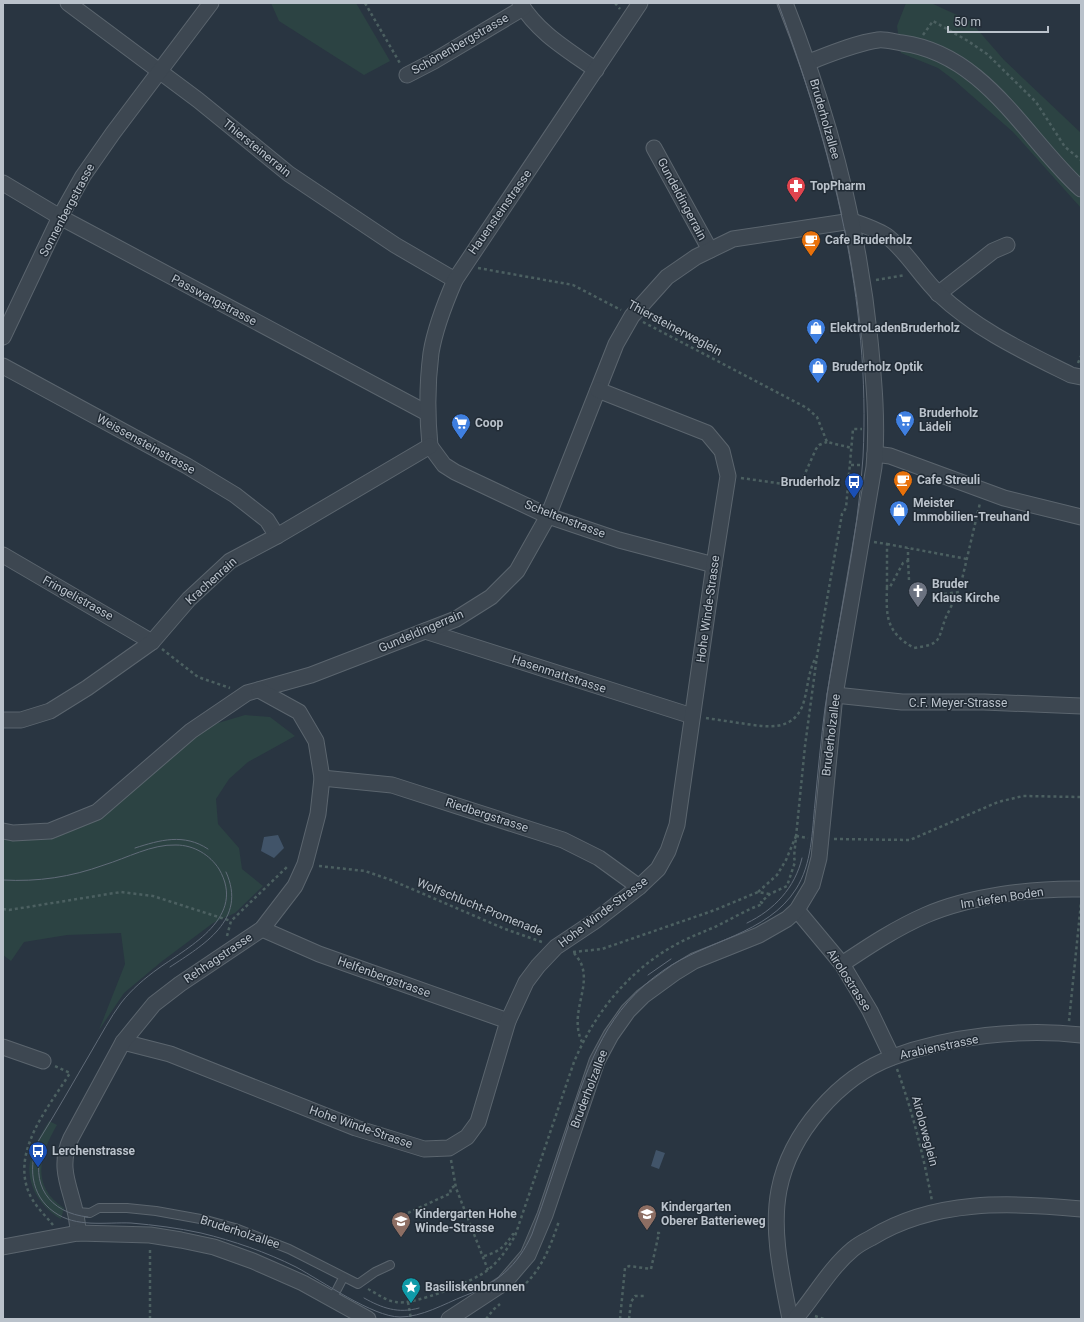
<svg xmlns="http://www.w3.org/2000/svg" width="1084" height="1322" font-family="Roboto,sans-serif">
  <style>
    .green { fill: #2c4343 }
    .water { fill: #415469 }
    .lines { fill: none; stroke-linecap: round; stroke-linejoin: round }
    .service-casing { stroke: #5b656e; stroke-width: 10 }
    .minor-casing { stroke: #5b656e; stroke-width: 17 }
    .path { stroke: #4c6061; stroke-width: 2.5; stroke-dasharray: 3 3; stroke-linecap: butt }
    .service { stroke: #3d4751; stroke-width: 8 }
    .minor { stroke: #3d4751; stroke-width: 15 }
    .tram { stroke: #606b78; stroke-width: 1 }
    .labels { text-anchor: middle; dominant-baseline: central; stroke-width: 3; stroke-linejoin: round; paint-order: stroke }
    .street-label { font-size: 12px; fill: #bac2cb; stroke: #222c36 }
    .poi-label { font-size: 12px; font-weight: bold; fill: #bac2cb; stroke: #222c36; text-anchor: start }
  </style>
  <rect width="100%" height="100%" fill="#293541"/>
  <g class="green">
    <polygon points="271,3 356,3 390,61 364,75 279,21"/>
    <polygon points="906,3 931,3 970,21 1004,60 1081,133 1081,208 1013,132 954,80 938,68 901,53 897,26"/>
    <polygon points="245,715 270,717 295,736 248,762 229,779 216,799 218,824 239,848 242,869 263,886 235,913 213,923 161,962 124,993 99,1030 125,964 121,933 67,935 24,942 11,961 3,955 3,831 13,833 97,812 191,731"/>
    <path d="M49 1121 57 1125C40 1154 30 1186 64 1208L61 1219C38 1206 23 1179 32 1154 36 1142 43 1131 49 1121Z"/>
  </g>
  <g class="water">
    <polygon points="278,835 284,848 274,858 261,851 264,837"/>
    <polygon points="656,1150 665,1153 659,1169 651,1166"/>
  </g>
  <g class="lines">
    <g class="service-casing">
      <g id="service">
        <polyline points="77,1212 90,1213 99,1208 127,1208 156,1211 206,1220 235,1228 289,1249 358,1284 375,1272 390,1265"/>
        <polyline points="332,1299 343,1278"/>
      </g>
    </g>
    <g class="minor-casing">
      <g id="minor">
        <polyline points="68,3 198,100 289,174 395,245 455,280"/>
        <path d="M520 3C538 33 568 50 596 70"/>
        <path d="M809 62C830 54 856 43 878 40 885 39 895 42 902 43 985 54 1025 138 1081 189"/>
        <polyline points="407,75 434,61 523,8"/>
        <polyline points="654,148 710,250"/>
        <polyline points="3,183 60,217 427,413"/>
        <polyline points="938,294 993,251 1007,245"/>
        <polyline points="3,337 60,217 83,176 113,133 211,3"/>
        <polyline points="3,366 187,466 235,495 267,520 277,536"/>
        <path d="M430 446C427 415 427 384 431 353 435 328 445 303 455 280L640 3"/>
        <polyline points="430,446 444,465 455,472 548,516 619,540 714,565"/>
        <polyline points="875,454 890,456 1004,498 1081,517"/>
        <polyline points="3,555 152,642"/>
        <polyline points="425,631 692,716"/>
        <polyline points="835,695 902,702 984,702 1081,706"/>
        <polyline points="3,720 21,720 50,711 87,688 152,642 189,599 230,561 277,536 430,446"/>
        <polyline points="322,778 392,785 563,840 599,858 639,887"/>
        <path d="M3 831 13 833 50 831 97 812 191 731 247 693 311 675 425 631 456 619 491 597 517 571 548 516 616 344 632 316 667 277 696 257 733 239 852 221C863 225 879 230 888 237 907 252 921 277 939 294 977 330 1025 352 1071 375L1081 377"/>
        <polyline points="797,910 842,964 870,1011 892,1057"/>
        <polyline points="262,929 319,954 508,1021"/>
        <path d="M842 964C869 946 896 928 926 915 970 896 1033 888 1081 889"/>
        <polyline points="123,1042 170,1054 356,1128 424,1149 449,1148 467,1137 478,1122 508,1021 526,982 538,966 556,947 595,921 639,887 658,869 668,851 677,825 714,565 728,476 722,451 707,433 598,390"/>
        <polyline points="3,1047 43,1061"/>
        <path d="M78 1233C78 1197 54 1174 71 1138L123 1042 154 1004 180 984 262 929 295 886 305 864 318 814 322 778 316 741 299 712 259 690"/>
        <polyline points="3,1247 78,1233 150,1235 181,1240 214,1247 253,1261 303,1283 368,1319"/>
        <path d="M449 1319 504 1283 528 1255 545 1215 597 1061 611 1035 628 1011 643 996 676 972 694 961 759 935 787 919 797 910 812 885 819 858 835 695 874 467C878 425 874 381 870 340 858 224 828 111 785 3"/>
        <path d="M790 1319C782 1277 771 1232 779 1190 790 1133 839 1077 893 1057 949 1036 1022 1028 1081 1035"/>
        <path d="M795 1319C815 1296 829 1269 853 1249 858 1245 865 1241 871 1238 934 1199 1010 1202 1081 1209"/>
      </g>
    </g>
    <g class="path">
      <polyline points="365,3 401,65"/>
      <polyline points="615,3 620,9"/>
      <polyline points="923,35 933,21 968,41 987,54 1036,102 1065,147 1081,160"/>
      <polyline points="478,268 573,285 621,310"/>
      <polyline points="876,280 905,275"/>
      <polyline points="643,322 807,408 817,417 827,442 852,448"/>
      <polyline points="1078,363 1081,356"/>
      <polyline points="851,465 860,465"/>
      <polyline points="741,478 791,485 798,484 803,478 816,449 819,445 827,442"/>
      <polyline points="874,542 887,544 887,587 890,587 903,563 908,561 909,580"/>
      <polyline points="887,544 967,559"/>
      <polyline points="908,561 908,548"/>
      <path d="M887 587C886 617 886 632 914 648 943 644 937 640 946 617 950 609 954 600 959 592"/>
      <polyline points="944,594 959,592 980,503"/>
      <polyline points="162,649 198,677 230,688"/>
      <path d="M706 718C719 720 733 722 746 724 768 727 791 731 802 707 808 692 807 675 815 659"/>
      <polyline points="796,836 808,838"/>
      <polyline points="834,839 910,840 998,802 1023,796 1081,797"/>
      <polyline points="319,866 365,871 391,880 505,929 542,942"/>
      <polyline points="758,892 777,875 786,860 796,836"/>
      <polyline points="3,909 9,910 121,892 153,896 231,921"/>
      <polyline points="227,936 231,921 288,866"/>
      <polyline points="573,952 602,949 715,910 758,892 769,894"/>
      <path d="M574 953C577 957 581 962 582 966 590 989 569 1015 582 1042"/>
      <polyline points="1069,1021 1081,903"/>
      <path d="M897 1069C913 1113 923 1154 932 1201"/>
      <polyline points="451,1160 456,1188 488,1270"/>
      <polyline points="408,1213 451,1193 450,1189 456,1185"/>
      <path d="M53 1225C45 1215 34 1205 29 1193 11 1150 49 1107 70 1073L55 1066"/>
      <path d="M484 1256C499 1252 504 1247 513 1234L515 1236"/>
      <polyline points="460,1284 464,1294"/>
      <path d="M368 1289C376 1293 386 1301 396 1302 413 1306 474 1281 488 1270 500 1260 508 1248 515 1236L574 1062C594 1014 628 971 675 945 689 937 704 932 719 925 733 918 748 909 763 904L761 902 770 894 787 886 795 862 794 857 805 746 817 656 842 514 846 508 853 429H862"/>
      <path d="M517 1291C540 1274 550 1248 559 1221"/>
      <polyline points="408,1302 411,1319"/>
      <polyline points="815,1316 824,1319"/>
      <polyline points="150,1319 150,1249"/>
      <polyline points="486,1319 494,1309 500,1304"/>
      <polyline points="620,1319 625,1268 629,1266 651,1269 659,1233 657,1233"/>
      <polyline points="629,1319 631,1302 635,1296 645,1296"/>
    </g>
    <use href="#service" class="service"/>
    <use href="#minor" class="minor"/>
    <g class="tram">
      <path d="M135 848C160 840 184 833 208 849"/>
      <path d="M3 880C38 882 71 877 104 865 127 858 152 844 176 845 194 845 210 855 219 869 247 917 190 946 159 968 145 978 132 989 121 1003 110 1018 101 1035 91 1052 74 1081 57 1111 39 1140 28 1165 30 1195 54 1212 76 1228 105 1222 131 1223 154 1225 178 1228 201 1233 234 1241 266 1252 296 1267 322 1281 373 1317 400 1317 422 1317 444 1304 464 1296 496 1284 518 1266 532 1234 545 1198 557 1161 569 1124 589 1062 607 1009 664 970 705 941 768 934 796 889 812 864 812 832 815 803 818 771 821 739 825 708 837 624 858 542 863 457 871 301 832 149 778 3"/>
      <path d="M747 923C774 910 795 888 802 858"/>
      <path d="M170 967C203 945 248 920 226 872"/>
      <polyline points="648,975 671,959"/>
      <path d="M43 1146C29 1184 49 1213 88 1217"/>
      <path d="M364 1298C382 1308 398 1314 419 1308"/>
    </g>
  </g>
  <defs>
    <g id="pharmacy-pin" transform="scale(1)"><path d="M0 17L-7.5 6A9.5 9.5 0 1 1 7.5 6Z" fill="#e0444e" stroke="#222c36"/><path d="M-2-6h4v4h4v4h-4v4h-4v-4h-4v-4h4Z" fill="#fff"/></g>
    <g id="cafe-pin" transform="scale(1)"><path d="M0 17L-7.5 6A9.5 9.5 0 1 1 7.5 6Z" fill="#e8710a" stroke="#222c36"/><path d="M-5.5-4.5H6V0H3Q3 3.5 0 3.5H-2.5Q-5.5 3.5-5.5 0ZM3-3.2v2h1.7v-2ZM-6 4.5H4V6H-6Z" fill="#fff"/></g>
    <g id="shop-pin" transform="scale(1)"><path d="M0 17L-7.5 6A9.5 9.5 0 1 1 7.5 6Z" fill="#3f7fe0" stroke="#222c36"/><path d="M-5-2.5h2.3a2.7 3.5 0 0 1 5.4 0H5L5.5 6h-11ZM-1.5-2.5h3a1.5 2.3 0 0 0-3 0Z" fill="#fff"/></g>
    <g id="supermarket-pin" transform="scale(1)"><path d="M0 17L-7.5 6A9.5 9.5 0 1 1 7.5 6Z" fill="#3f7fe0" stroke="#222c36"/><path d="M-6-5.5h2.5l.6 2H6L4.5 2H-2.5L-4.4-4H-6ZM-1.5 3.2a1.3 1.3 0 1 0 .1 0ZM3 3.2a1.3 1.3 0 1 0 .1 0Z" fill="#fff"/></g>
    <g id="bus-pin" transform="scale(1)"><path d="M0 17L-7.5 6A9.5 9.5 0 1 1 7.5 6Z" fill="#1a4fb4" stroke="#222c36"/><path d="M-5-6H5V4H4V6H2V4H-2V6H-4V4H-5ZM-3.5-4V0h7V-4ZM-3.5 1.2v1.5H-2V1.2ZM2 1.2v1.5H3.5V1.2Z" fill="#fff"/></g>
    <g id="church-pin" transform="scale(1)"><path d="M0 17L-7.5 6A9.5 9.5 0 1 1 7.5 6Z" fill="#6b7280" stroke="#222c36"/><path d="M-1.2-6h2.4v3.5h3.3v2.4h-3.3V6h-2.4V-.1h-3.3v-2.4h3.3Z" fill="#fff"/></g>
    <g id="school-pin" transform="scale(1)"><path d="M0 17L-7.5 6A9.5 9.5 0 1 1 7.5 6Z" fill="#8d6e63" stroke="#222c36"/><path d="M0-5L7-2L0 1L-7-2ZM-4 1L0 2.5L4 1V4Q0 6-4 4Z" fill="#fff"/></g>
    <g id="sight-pin" transform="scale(1)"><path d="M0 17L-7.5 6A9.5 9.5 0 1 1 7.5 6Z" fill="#0f9aa8" stroke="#222c36"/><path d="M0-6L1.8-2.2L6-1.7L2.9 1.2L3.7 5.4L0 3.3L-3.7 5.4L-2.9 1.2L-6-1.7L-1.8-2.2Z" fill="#fff"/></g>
  </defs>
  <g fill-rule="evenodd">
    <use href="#pharmacy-pin" x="796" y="186"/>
    <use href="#cafe-pin" x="811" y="240"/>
    <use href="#shop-pin" x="816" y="328"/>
    <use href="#shop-pin" x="818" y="367"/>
    <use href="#supermarket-pin" x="905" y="420"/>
    <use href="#supermarket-pin" x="461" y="423"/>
    <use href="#cafe-pin" x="903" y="480"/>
    <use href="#bus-pin" x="854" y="482"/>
    <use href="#shop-pin" x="899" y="510"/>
    <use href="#church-pin" x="918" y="591"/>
    <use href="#bus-pin" x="38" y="1151"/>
    <use href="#school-pin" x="647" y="1214"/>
    <use href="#school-pin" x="401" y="1221"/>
    <use href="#sight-pin" x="411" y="1287"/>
  </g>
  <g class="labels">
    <g class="street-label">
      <text transform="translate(460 44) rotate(-30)">Schönenbergstrasse</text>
      <text transform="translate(825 119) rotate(74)">Bruderholzallee</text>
      <text transform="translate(257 148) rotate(39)">Thiersteinerrain</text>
      <text transform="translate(682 199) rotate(62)">Gundeldingerrain</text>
      <text transform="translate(67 210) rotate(-62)">Sonnenbergstrasse</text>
      <text transform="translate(500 212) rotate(-55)">Hauensteinstrasse</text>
      <text transform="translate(214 300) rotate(28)">Passwangstrasse</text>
      <text transform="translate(675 328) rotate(28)">Thiersteinerweglein</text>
      <text transform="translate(146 444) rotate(29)">Weissensteinstrasse</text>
      <text transform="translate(565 519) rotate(21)">Scheltenstrasse</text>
      <text transform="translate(211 581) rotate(-42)">Krachenrain</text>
      <text transform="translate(78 598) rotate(29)">Fringelistrasse</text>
      <text transform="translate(708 609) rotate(-82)">Hohe Winde-Strasse</text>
      <text transform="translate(421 631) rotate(-23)">Gundeldingerrain</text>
      <text transform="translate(559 674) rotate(18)">Hasenmattstrasse</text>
      <text x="958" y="703">C.F. Meyer-Strasse</text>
      <text transform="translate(831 735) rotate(-83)">Bruderholzallee</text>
      <text transform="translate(487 815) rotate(18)">Riedbergstrasse</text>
      <text transform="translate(1002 898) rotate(-9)">Im tiefen Boden</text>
      <text transform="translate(480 907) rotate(22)">Wolfschlucht-Promenade</text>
      <text transform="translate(603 912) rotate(-37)">Hohe Winde-Strasse</text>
      <text transform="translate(218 958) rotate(-34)">Rehhagstrasse</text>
      <text transform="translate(384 977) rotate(20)">Helfenbergstrasse</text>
      <text transform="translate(849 980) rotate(57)">Airolostrasse</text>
      <text transform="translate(939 1047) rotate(-12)">Arabienstrasse</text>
      <text transform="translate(589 1089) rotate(-69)">Bruderholzallee</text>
      <text transform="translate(361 1127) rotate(19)">Hohe Winde-Strasse</text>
      <text transform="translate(925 1131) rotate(75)">Airoloweglein</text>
      <text transform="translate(240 1232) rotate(18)">Bruderholzallee</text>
    </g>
    <g class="poi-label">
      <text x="810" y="186">TopPharm</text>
      <text x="825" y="240">Cafe Bruderholz</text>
      <text x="830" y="328">ElektroLadenBruderholz</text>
      <text x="832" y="367">Bruderholz Optik</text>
      <text x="919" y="413">Bruderholz<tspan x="919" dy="14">Lädeli</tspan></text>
      <text x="475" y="423">Coop</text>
      <text x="917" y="480">Cafe Streuli</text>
      <text x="840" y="482" text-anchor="end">Bruderholz</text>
      <text x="913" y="503">Meister<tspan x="913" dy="14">Immobilien-Treuhand</tspan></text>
      <text x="932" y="584">Bruder<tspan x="932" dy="14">Klaus Kirche</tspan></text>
      <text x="52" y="1151">Lerchenstrasse</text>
      <text x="661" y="1207">Kindergarten<tspan x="661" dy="14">Oberer Batterieweg</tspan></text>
      <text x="415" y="1214">Kindergarten Hohe<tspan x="415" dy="14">Winde-Strasse</tspan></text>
      <text x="425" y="1287">Basiliskenbrunnen</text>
    </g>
  </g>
  <rect width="1084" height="1322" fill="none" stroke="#bac2cb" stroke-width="8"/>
  <path d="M948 26v6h100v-6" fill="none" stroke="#bac2cb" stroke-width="2"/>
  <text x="954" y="26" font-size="12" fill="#bac2cb" stroke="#222c36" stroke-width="3" paint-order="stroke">50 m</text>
</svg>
